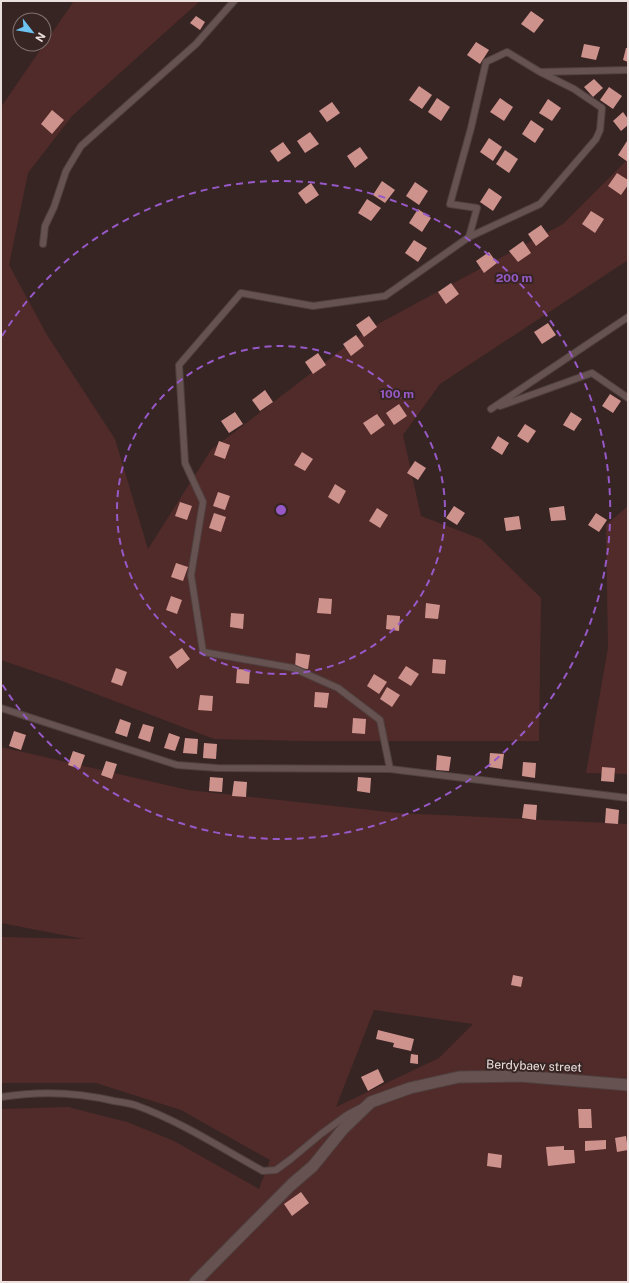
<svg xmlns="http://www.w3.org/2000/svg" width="629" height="1283" font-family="'Public Sans',sans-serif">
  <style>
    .green { fill: #512b29; fill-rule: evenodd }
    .building { fill: #ce928d }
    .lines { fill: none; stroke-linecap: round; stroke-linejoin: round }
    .service-casing { stroke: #4f403f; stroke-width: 8 }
    .minor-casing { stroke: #4f403f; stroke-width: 13 }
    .service { stroke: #665251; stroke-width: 6 }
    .minor { stroke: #665251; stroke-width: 11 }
    .ring { fill: none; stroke: #9759c7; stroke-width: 2; stroke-dasharray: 7 5 }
    .labels { text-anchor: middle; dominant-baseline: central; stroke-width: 4; stroke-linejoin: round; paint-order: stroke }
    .street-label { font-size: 12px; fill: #ece0df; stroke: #372524 }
    .centre { fill: #9759c7; stroke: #372524; stroke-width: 2 }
    .ring-label { font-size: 12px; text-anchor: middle; font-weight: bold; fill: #9759c7; stroke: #372524; stroke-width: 4; stroke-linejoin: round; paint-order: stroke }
  </style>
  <rect width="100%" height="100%" fill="#372524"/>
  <g class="green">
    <polygon points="74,1 200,1 72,116 28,173 9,265 47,335 115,439 148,549 211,450 367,330 563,224 628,159 628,260 440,384 403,435 421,516 481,539 541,598 539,741 306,741 214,739 62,681 1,660 1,107"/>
    <polygon points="628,506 628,774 586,773 608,648 606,525"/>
    <path d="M1 747 188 790 398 813 628 824V1282H1V1109L68 1107 127 1122 174 1141 259 1189 270 1160 181 1110 96 1083H1V937L84 939 1 923ZM374 1010 473 1024 439 1058 336 1107Z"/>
  </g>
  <g class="building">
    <polygon points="531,11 544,20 534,33 521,24"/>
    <polygon points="196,16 205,22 200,30 190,23"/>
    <polygon points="476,42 489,50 480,64 467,55"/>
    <polygon points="584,44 600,47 596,60 581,57"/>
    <polygon points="626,48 628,48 628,62 623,60"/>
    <polygon points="594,79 603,88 593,97 584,87"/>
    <polygon points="419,86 432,95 422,109 409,100"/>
    <polygon points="609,87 622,96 613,109 600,100"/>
    <polygon points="437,98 450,107 441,121 428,112"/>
    <polygon points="500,98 513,107 504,121 490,112"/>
    <polygon points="548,99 561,108 552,121 539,113"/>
    <polygon points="332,102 340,113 327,122 319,111"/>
    <polygon points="52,110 64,120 52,134 41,124"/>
    <polygon points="623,112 628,119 628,125 621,131 613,121"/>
    <polygon points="531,120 544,129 535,143 522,134"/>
    <polygon points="310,132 319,144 305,153 297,141"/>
    <polygon points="489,138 502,147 493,161 480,152"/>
    <polygon points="627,141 628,142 628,162 618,155"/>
    <polygon points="283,142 291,153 278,162 270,151"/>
    <polygon points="360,147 368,158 355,168 347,156"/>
    <polygon points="505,150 518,159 509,173 496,164"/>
    <polygon points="617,173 628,180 628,185 621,195 608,186"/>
    <polygon points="382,181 395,190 385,203 373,195"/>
    <polygon points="415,182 428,191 419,205 406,196"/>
    <polygon points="311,183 319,195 306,204 298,193"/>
    <polygon points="489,188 502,197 493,211 480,202"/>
    <polygon points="367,199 381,208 371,221 358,213"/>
    <polygon points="418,209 431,218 422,232 409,223"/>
    <polygon points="591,211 604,219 595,233 582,224"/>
    <polygon points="541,225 549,236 536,246 528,234"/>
    <polygon points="414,240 427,248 418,262 405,253"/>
    <polygon points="523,241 531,253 518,262 509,251"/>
    <polygon points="489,252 497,263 484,273 476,261"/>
    <polygon points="451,283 459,294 446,304 438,292"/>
    <polygon points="369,316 377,327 364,337 356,325"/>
    <polygon points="548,323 556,335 542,344 534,332"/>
    <polygon points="356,335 364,346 351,356 343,344"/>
    <polygon points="318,353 326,365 313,374 305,362"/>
    <polygon points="265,390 273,402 260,411 252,400"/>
    <polygon points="610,394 621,401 613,413 602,406"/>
    <polygon points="399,404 407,416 394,425 386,413"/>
    <polygon points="235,412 243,424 229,433 221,421"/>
    <polygon points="571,412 582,419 574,431 563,425"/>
    <polygon points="377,414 385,425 371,435 363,423"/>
    <polygon points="525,424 536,431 528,443 517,436"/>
    <polygon points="498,436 509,443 502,455 491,448"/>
    <polygon points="219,441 230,445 225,459 214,455"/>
    <polygon points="302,452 313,459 305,471 294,465"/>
    <polygon points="415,461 426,468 418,480 407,473"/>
    <polygon points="335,484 346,491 339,504 328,497"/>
    <polygon points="218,492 230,496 225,510 213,506"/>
    <polygon points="180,502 192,506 187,520 175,516"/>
    <polygon points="454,506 465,513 457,525 446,518"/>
    <polygon points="564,506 566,520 551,521 549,508"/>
    <polygon points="377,508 388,515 380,528 369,521"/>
    <polygon points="214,513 226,517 221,532 209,528"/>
    <polygon points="596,513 607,520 599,532 588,525"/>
    <polygon points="519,516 521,529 506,531 504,518"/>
    <polygon points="176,563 188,567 183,581 171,577"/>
    <polygon points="171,596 182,600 177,614 166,610"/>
    <polygon points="319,598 332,599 331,614 317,613"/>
    <polygon points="426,603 440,605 438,619 425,618"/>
    <polygon points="231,613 244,614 243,629 230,627"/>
    <polygon points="387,615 400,616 399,631 386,629"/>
    <polygon points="182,648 190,659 177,669 169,657"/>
    <polygon points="296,653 310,655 308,669 295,668"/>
    <polygon points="433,659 446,660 445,674 432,673"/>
    <polygon points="406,666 419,674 411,686 398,678"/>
    <polygon points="116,668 127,672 122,686 111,682"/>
    <polygon points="237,669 250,670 249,684 236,683"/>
    <polygon points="374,674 387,682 379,694 367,686"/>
    <polygon points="387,687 400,695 392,707 380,699"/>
    <polygon points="315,692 329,693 327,708 314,707"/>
    <polygon points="200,695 213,696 212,711 198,710"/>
    <polygon points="353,718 366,719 365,734 352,733"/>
    <polygon points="120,719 131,723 127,737 115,733"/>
    <polygon points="143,724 154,727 150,742 138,738"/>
    <polygon points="14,731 26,735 21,750 9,746"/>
    <polygon points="169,733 180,737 175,751 164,748"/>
    <polygon points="185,738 198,739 197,754 183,753"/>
    <polygon points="204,743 217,744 216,759 203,758"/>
    <polygon points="73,751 85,755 80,769 68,765"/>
    <polygon points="490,753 504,754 502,769 489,767"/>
    <polygon points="437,755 451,757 449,771 436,770"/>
    <polygon points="106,761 117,764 112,779 101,775"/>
    <polygon points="523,762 536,763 535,778 522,776"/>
    <polygon points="602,767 615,768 614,782 601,781"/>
    <polygon points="210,777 223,778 222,792 209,791"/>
    <polygon points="358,777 371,778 370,793 357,791"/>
    <polygon points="234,781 247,782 246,797 232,796"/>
    <polygon points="524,804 537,805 536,820 522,818"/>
    <polygon points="606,808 619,810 618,824 605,823"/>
    <polygon points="513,975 523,977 521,987 511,985"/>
    <polygon points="378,1030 414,1039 411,1051 393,1047 394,1043 376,1039"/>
    <polygon points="411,1054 418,1055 418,1064 410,1063"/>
    <polygon points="378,1069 384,1082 368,1091 361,1077"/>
    <polygon points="578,1109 591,1109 592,1128 579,1128"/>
    <polygon points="626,1136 628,1150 617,1152 615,1138"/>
    <polygon points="606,1140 606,1149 585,1151 585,1141"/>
    <polygon points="564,1146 564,1150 574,1150 575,1163 548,1166 546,1147"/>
    <polygon points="488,1153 502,1155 501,1168 487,1166"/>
    <polygon points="301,1192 309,1203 292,1216 284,1204"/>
  </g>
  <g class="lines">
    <g class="service-casing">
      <g id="service">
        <polyline points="540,72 574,89 602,108 600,130 596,139 540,204 469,237 477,208 450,204 471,128 486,62 507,52 540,72 628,70"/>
        <polyline points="43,244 45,226 54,207 66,171 81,146 196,44 234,1"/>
        <polyline points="500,406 592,373 628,398"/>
        <polyline points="491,409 628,317"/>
        <polyline points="1,708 177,765 217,768 390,769 628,798"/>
        <polyline points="390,769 380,720 338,688 293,668 203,652 191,575 203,502 185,463 179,365 241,293 313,306 385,296 469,237"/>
        <path d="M1 1097C38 1091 77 1092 114 1101 121 1102 128 1103 135 1105 180 1121 221 1148 263 1171L276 1170 291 1159 321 1134 347 1115 360 1108"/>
      </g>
    </g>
    <g class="minor-casing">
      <polyline id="minor" points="195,1282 291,1185 313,1166 343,1129 371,1102 410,1088 459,1077 520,1076 628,1085"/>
    </g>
    <use href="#service" class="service"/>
    <use href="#minor" class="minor"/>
  </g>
  <g class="ring">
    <circle cx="281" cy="510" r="164"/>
    <path d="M2 336A329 329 0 1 1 2 684"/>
  </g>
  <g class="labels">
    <g class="street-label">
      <text transform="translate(534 1066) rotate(2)">Berdybaev street</text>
    </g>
  </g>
  <circle cx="281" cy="510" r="6" class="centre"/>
  <g class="ring-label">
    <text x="514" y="282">200 m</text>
    <text x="397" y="398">100 m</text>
  </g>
  <rect width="629" height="1283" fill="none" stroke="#ece0df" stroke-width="4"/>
  <g transform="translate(32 32) rotate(121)"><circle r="19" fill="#372524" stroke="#7f706f"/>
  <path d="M0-3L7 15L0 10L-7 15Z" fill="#6cc3f2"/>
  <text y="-6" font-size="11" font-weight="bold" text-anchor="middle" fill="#ece0df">N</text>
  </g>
</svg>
